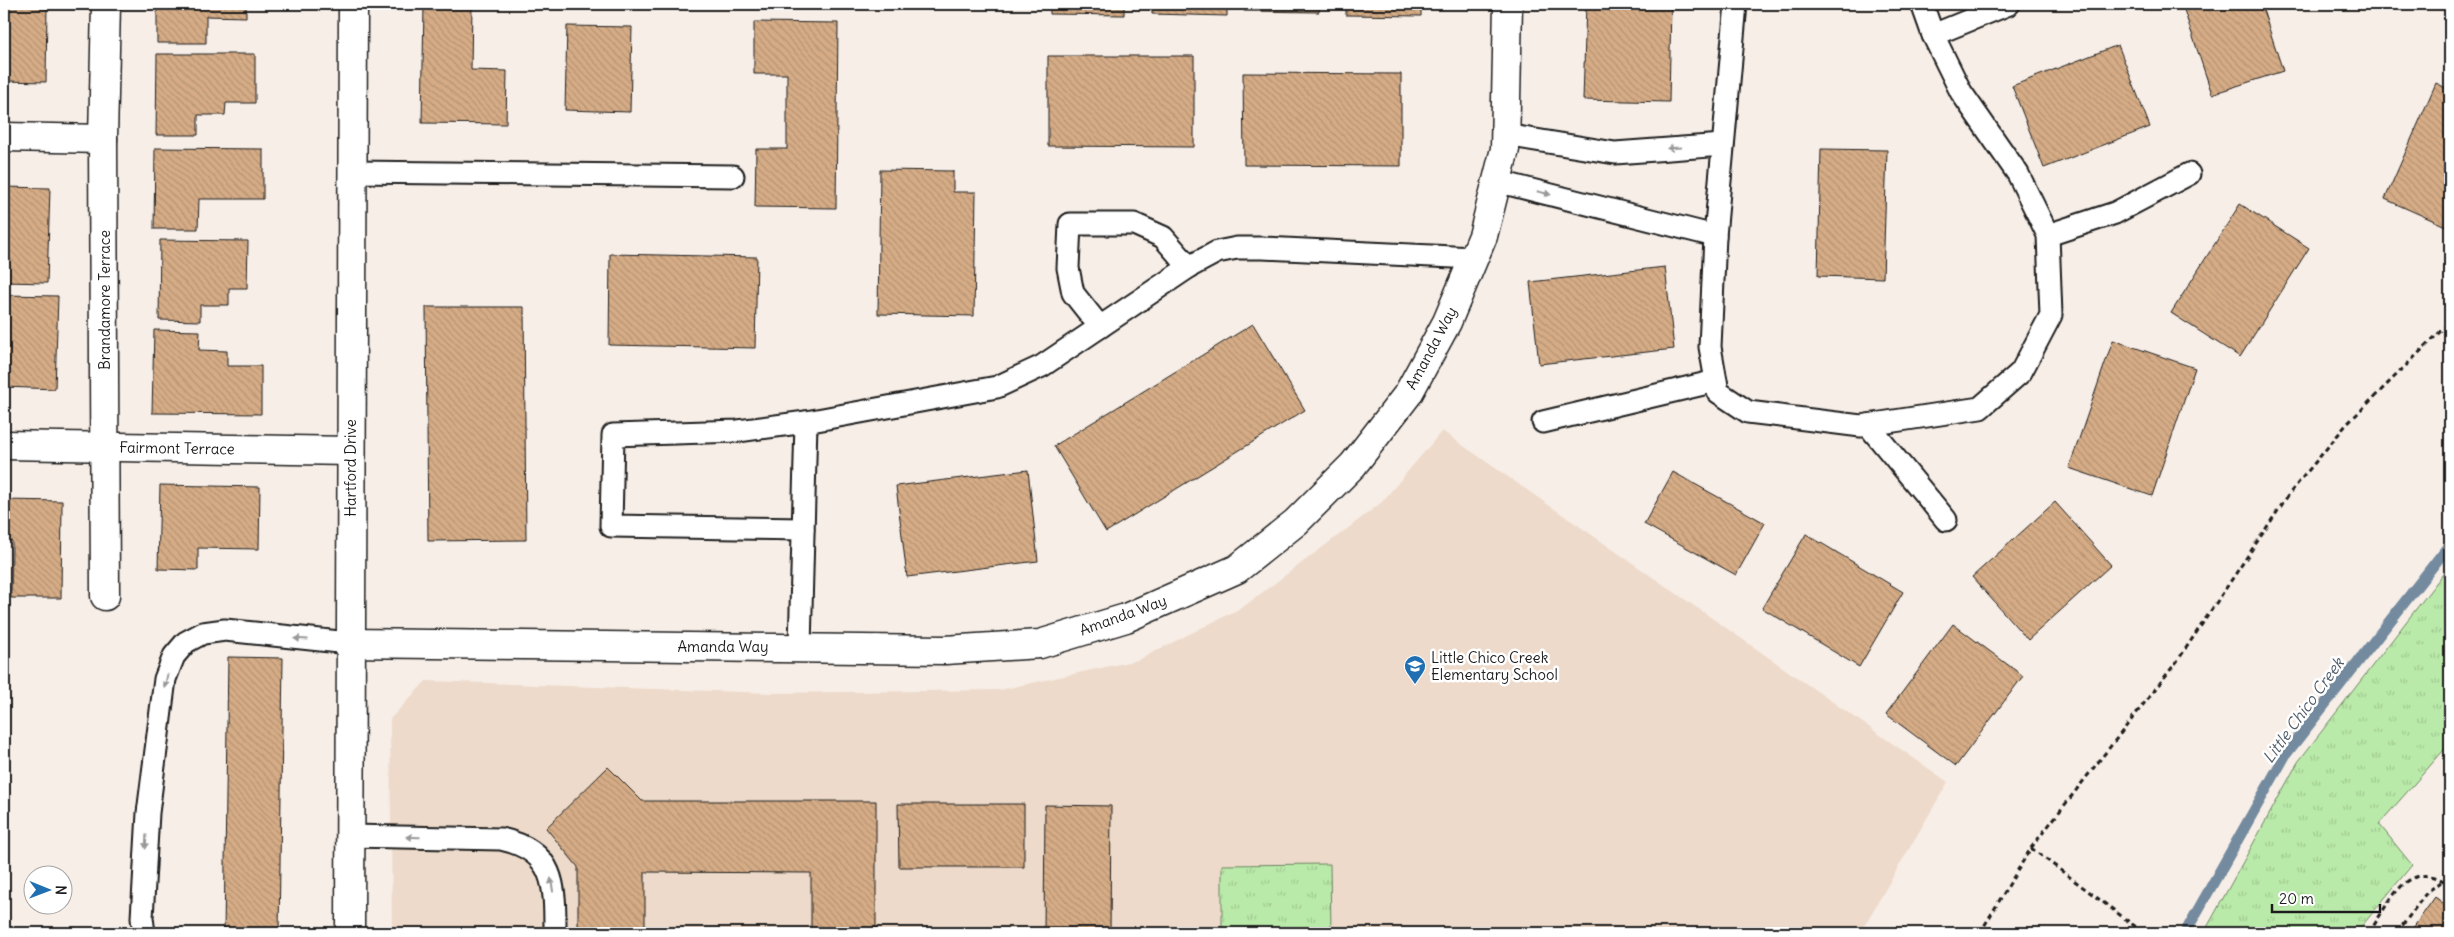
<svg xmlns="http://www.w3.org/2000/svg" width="2454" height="937" font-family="Delius,sans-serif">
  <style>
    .built { fill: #eddaca }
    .grass { fill: url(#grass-tufts); stroke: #6b8362 }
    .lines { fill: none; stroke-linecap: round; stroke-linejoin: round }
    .stream { stroke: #738a9f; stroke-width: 11 }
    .building { fill: url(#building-back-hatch); stroke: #1c1c1c }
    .service-casing { stroke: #1c1c1c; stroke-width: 25 }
    .minor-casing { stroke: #1c1c1c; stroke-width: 31 }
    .path { stroke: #1c1c1c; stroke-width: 3; stroke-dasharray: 5 4; stroke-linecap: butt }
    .service { stroke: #fff; stroke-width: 21 }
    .minor { stroke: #fff; stroke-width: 28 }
    .oneway { fill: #999 }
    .labels { text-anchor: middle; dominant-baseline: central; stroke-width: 5; stroke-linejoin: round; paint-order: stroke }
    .street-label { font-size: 15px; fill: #1c1c1c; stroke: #fff }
    .poi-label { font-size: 15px; fill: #1c1c1c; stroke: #fff; text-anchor: start }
    .water-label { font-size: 16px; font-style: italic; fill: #4f5c69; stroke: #fff }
  </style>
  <defs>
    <pattern id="grass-tufts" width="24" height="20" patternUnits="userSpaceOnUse" patternTransform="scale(1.25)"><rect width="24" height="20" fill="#baeaa9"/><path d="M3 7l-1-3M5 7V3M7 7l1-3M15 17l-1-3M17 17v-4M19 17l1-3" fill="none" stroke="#9fc891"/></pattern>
    <pattern id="building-back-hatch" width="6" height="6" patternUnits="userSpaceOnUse" patternTransform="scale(1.25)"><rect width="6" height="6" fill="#d5ac86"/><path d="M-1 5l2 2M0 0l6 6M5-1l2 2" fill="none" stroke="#b69373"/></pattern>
  </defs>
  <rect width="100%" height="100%" fill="#f7eee7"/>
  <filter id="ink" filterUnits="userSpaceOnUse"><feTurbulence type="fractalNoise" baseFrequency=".02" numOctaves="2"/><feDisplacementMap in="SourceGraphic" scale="10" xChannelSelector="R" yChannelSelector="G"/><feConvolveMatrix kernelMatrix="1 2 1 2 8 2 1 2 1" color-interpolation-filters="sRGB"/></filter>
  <g filter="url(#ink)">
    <polygon class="built" points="1442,431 1948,782 1860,933 392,933 390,719 426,681 772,693 1000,690 1138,660 1243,607 1347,529 1382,502"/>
    <g class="grass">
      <polygon points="2450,565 2450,743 2379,824 2412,865 2356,933 2204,933 2298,762"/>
      <polygon points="1330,864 1331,933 1222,933 1222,865"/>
    </g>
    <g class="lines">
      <polyline class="stream" points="2185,933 2286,754 2450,544"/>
    </g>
    <g class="building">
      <polygon points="4,4 47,4 46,82 4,81"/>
      <polygon points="157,4 246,4 246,17 206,16 206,43 157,43"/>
      <polygon points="424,4 472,4 471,70 507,71 506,124 422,123"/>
      <polygon points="1050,4 1124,4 1124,15 1050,14"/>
      <polygon points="1152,4 1227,4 1227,16 1152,14"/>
      <polygon points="1244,4 1320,4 1319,12 1244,11"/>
      <polygon points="1346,4 1421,4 1421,16 1346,15"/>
      <polygon points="1586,4 1671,4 1669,102 1583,100"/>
      <polygon points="2182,4 2261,4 2283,71 2212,94"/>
      <polygon points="754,22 838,23 836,208 755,207 756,149 787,149 787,74 754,74"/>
      <polygon points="567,26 632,27 630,112 565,110"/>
      <polygon points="2118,45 2150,127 2044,168 2012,86"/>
      <polygon points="157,54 255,54 255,103 226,103 225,115 198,115 198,135 156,135"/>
      <polygon points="1048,56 1194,56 1194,147 1048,146"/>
      <polygon points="1243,73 1401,74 1401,166 1244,165"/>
      <polygon points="2436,83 2450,90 2450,228 2385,199"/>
      <polygon points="155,148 263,149 263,199 199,199 198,229 154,229"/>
      <polygon points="1821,149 1887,150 1883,278 1818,276"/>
      <polygon points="880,170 953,171 953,192 976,192 974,316 878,314"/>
      <polygon points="4,187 50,188 47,283 4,282"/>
      <polygon points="2240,204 2309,248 2240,357 2171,313"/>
      <polygon points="160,240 248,241 247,288 229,288 229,305 200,305 200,321 159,320"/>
      <polygon points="610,254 757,257 755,348 609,345"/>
      <polygon points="1665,267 1674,349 1539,364 1530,282"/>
      <polygon points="4,295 58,296 55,389 4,387"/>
      <polygon points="426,307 524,307 526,540 428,541"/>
      <polygon points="1253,324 1305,410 1106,532 1054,446"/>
      <polygon points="154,330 200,331 199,350 227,351 227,366 261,366 261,414 152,413"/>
      <polygon points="2113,340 2195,368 2152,496 2069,468"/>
      <polygon points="1028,470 1038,561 907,577 896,486"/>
      <polygon points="1673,472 1765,523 1736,575 1644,524"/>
      <polygon points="160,485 260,487 259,549 198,548 198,570 158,569"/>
      <polygon points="4,500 62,501 61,598 11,598 12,541 4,541"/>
      <polygon points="2055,502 2111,565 2028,640 1972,577"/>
      <polygon points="1806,534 1903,592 1859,667 1762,608"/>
      <polygon points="1953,624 2023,676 1956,766 1886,714"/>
      <polygon points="228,657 283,658 279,933 224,933"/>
      <polygon points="608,767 642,801 876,801 876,933 811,933 811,873 645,872 645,933 578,933 578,867 546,828"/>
      <polygon points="898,804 1024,804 1024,867 899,867"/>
      <polygon points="1045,805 1111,806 1110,933 1044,933"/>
      <polygon points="2435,897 2450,908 2450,933 2419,933 2413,928"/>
    </g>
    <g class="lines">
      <g class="service-casing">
        <g id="service">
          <polyline points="1736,4 1715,236 1710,347 1718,392 1748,412 1861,426 1980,408 2021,372 2051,315 2048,235 2018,174 1961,92 1933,35 1922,4"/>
          <polyline points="1933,35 2009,4"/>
          <polyline points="1505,135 1615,153 1723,145"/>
          <polyline points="352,172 733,176"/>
          <polyline points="1496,181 1715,236"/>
          <polyline points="2048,235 2115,213 2189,174"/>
          <polyline points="1100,327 1073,293 1068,268 1070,224 1134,224 1163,237 1189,267"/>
          <polyline points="1543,422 1716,381"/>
          <polyline points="1868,425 1946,520"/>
          <polyline points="803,529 611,526 613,435 738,431 806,422 997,387 1042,366 1189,267 1217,252 1237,248 1262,248 1474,258"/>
          <polyline points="800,647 806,422"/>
          <path d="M350 836 501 839C556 851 555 886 555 933"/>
          <polyline points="144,933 142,918 148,813 165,679 174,656 186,642 203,633 225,630 349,643"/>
        </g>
      </g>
      <g class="minor-casing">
        <g id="minor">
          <polyline points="4,137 103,139"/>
          <polyline points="4,445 350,451"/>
          <polyline points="105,596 103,139 106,4"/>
          <polyline points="349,643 945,650 1040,644 1126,618 1237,569 1296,522 1353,465 1408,394 1447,322 1483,236 1505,149 1508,4"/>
          <polyline points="350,933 353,4"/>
        </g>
      </g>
      <g class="path">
        <polyline points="2031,848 2144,933"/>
        <polyline points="1980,933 2031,848 2178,660 2289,494 2346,425 2450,322"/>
        <path d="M2369 933C2389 903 2408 855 2450 885"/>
        <polyline points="2397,933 2427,892 2444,880"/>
      </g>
      <use href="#service" class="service"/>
      <use href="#minor" class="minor"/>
    </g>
    <defs><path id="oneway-solid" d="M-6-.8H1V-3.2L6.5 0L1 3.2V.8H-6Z" transform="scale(1.25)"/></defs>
    <g class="oneway">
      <use href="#oneway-solid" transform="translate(1674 148) rotate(176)"/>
      <use href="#oneway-solid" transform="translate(1544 193) rotate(14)"/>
      <use href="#oneway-solid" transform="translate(301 639) rotate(-176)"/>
      <use href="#oneway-solid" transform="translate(166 681) rotate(103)"/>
      <use href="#oneway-solid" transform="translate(413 837) rotate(-179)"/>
      <use href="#oneway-solid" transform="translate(146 842) rotate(93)"/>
      <use href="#oneway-solid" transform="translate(552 885) rotate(-99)"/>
    </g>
  </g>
  <defs>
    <g id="school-pin" transform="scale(1.125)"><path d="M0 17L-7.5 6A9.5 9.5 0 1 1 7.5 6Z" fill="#1f6fb2" stroke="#fff"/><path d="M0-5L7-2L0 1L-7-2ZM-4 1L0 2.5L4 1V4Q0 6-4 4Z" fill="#fff"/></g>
  </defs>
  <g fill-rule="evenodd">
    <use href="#school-pin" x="1415" y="666"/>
  </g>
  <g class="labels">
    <g class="street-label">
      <text transform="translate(104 300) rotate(-90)">Brandamore Terrace</text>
      <text transform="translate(1431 348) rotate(-62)">Amanda Way</text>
      <text transform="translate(177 448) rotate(1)">Fairmont Terrace</text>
      <text transform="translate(350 468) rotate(-90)">Hartford Drive</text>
      <text transform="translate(1123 615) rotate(-20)">Amanda Way</text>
      <text x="723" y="646">Amanda Way</text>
    </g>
    <g class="poi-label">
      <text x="1431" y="657">Little Chico Creek<tspan x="1431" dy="17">Elementary School</tspan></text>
    </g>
    <g class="water-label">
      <text transform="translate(2303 710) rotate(-54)">Little Chico Creek</text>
    </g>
  </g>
  <rect width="2454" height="937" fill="none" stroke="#fff" stroke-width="20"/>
  <rect x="10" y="10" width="2434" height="917" fill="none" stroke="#1c1c1c" stroke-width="2" filter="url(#ink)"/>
  <g transform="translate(48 890) rotate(91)"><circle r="24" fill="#ffffff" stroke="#a4a4a4"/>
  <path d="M0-4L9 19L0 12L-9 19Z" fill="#1f6fb2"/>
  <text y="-8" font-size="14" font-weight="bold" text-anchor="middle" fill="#1c1c1c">N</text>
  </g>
  <path d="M2272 904v8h108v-8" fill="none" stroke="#1c1c1c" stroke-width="2.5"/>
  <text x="2279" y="904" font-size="15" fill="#1c1c1c" stroke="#ffffff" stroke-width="4" paint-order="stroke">20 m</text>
</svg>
